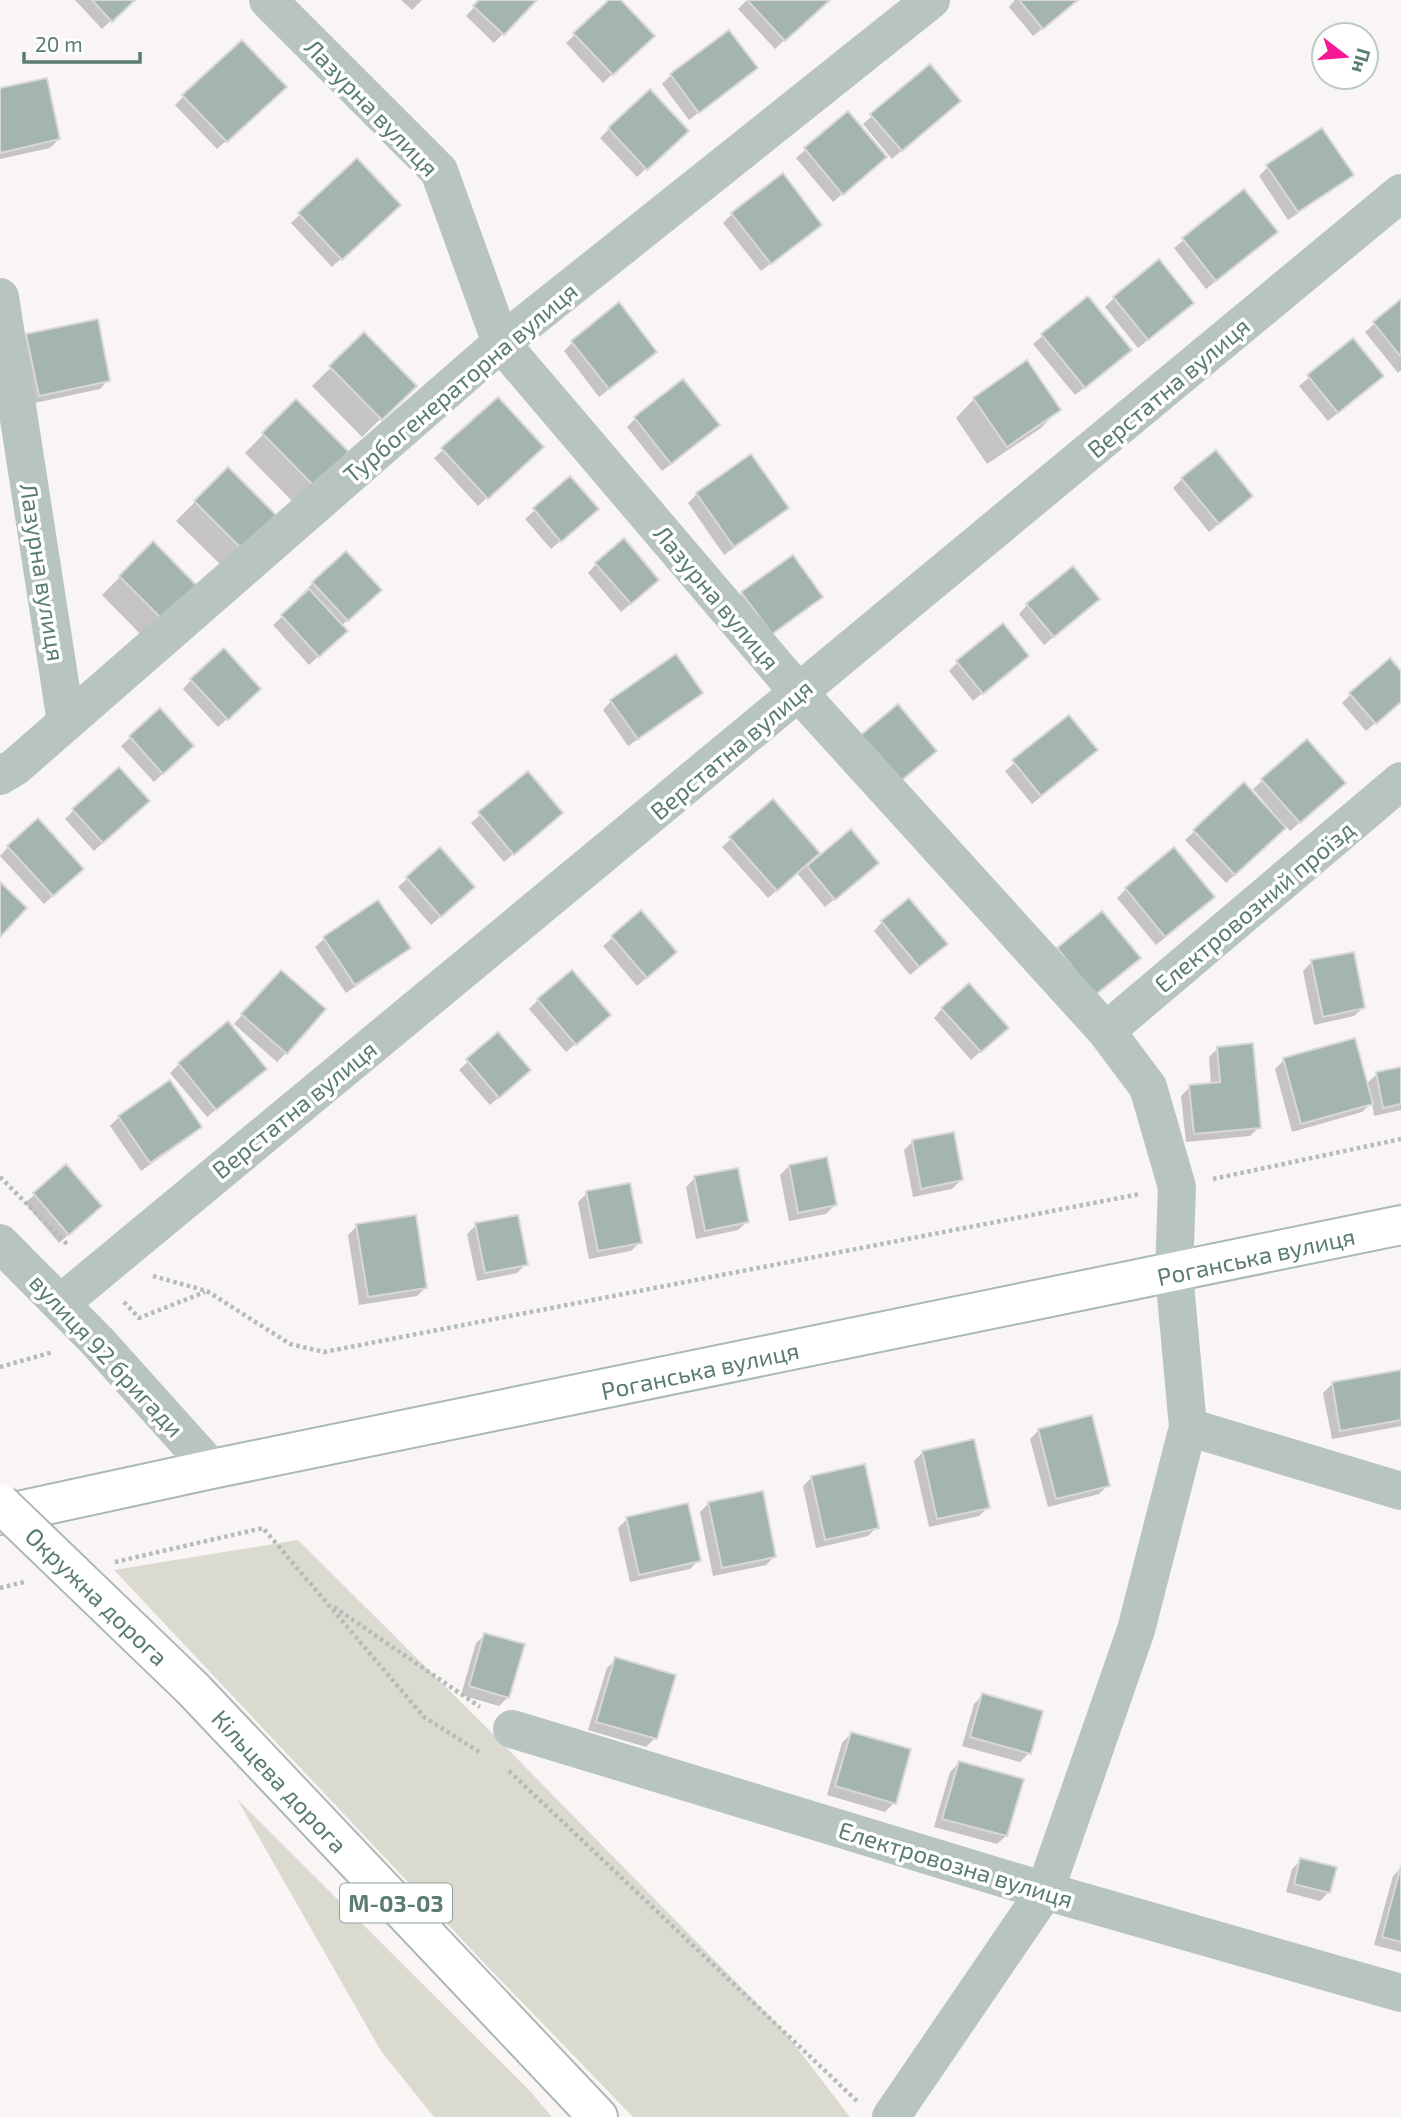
<svg xmlns="http://www.w3.org/2000/svg" width="1401" height="2117" font-family="'Exo 2',sans-serif">
  <style>
    .green { fill: #dbdad0 }
    .shadow { fill: #0003 }
    .building { fill: #a3b5ae; stroke: #d9d7d7; stroke-width: 2 }
    .lines { fill: none; stroke-linecap: round; stroke-linejoin: round }
    .secondary-casing { stroke: #aab9b4; stroke-width: 42 }
    .trunk-casing { stroke: #acb8b4; stroke-width: 42 }
    .path { stroke: #b4bcb9; stroke-width: 4.5; stroke-dasharray: 3.5 3.5; stroke-linecap: butt }
    .minor { stroke: #b8c4c0; stroke-width: 38 }
    .tertiary { stroke: #b8c4c0; stroke-width: 38 }
    .secondary { stroke: #fff; stroke-width: 38 }
    .trunk { stroke: #fff; stroke-width: 38 }
    .trunk-bridge-casing { stroke: #acb8b4; stroke-width: 42; stroke-linecap: butt }
    .trunk-bridge { stroke: #fff; stroke-width: 38 }
    .labels { text-anchor: middle; dominant-baseline: central; stroke-width: 7; stroke-linejoin: round; paint-order: stroke }
    .shield { fill: #fff; stroke: #8ca39b; stroke-width: 2 }
    .shield-label { font-size: 23px; font-weight: bold; fill: #5b7c70 }
    .street-label { font-size: 24px; fill: #5b7c70; stroke: #fff }
  </style>
  <rect width="100%" height="100%" fill="#f8f5f4"/>
  <g class="green">
    <polygon points="298,1540 493,1734 785,2032 850,2117 633,2117 487,1966 114,1570"/>
    <polygon points="237,1799 531,2092 552,2117 434,2117 381,2051"/>
  </g>
  <g class="shadow">
    <polygon points="75,0 133,0 102,29"/>
    <polygon points="401,0 422,0 412,10"/>
    <polygon points="481,0 535,0 494,43 466,16"/>
    <polygon points="611,0 618,0 643,45 603,83 566,43"/>
    <polygon points="747,0 827,0 775,49 738,9"/>
    <polygon points="1015,0 1078,0 1033,36 1009,7"/>
    <polygon points="729,33 755,68 689,120 662,84 671,75"/>
    <polygon points="0,90 59,139 50,148 0,159"/>
    <polygon points="184,96 276,96 217,149 175,105"/>
    <polygon points="950,109 892,159 863,124 872,116"/>
    <polygon points="848,113 876,165 833,202 796,158"/>
    <polygon points="609,129 678,139 637,177 600,138"/>
    <polygon points="357,161 390,214 332,267 291,223"/>
    <polygon points="1268,167 1352,175 1343,183 1288,220 1259,176"/>
    <polygon points="1244,192 1267,240 1206,289 1174,248"/>
    <polygon points="732,214 811,233 761,271 723,223"/>
    <polygon points="1088,298 1121,359 1075,395 1033,344"/>
    <polygon points="1114,298 1183,311 1138,348 1105,307"/>
    <polygon points="1401,301 1401,370 1398,373 1365,332"/>
    <polygon points="364,335 414,386 362,437 312,386"/>
    <polygon points="27,336 108,380 100,389 30,404 18,345"/>
    <polygon points="1352,341 1373,385 1328,421 1299,386"/>
    <polygon points="572,343 646,360 599,397 564,351"/>
    <polygon points="974,399 1059,409 1041,428 987,464 956,418"/>
    <polygon points="296,401 347,452 295,504 245,453"/>
    <polygon points="635,419 709,434 662,471 627,427"/>
    <polygon points="443,450 533,456 478,506 434,458"/>
    <polygon points="228,469 279,520 227,571 176,521"/>
    <polygon points="570,479 587,518 551,549 525,519"/>
    <polygon points="1182,479 1242,505 1209,532 1173,488"/>
    <polygon points="697,494 787,508 778,517 724,555 688,503"/>
    <polygon points="153,544 204,595 152,646 102,595"/>
    <polygon points="596,564 648,589 621,612 588,573"/>
    <polygon points="313,583 361,608 341,626 336,640 309,665 273,625 297,603 295,601"/>
    <polygon points="743,593 821,596 812,605 762,641 734,602"/>
    <polygon points="1027,605 1089,608 1044,645 1019,614"/>
    <polygon points="958,662 1018,664 973,701 949,671"/>
    <polygon points="1401,674 1401,701 1366,731 1342,703 1351,694"/>
    <polygon points="191,680 250,698 218,727 183,689"/>
    <polygon points="701,693 692,702 628,746 603,710 611,701"/>
    <polygon points="160,710 183,754 154,782 121,746"/>
    <polygon points="1069,717 1087,759 1032,804 1005,771"/>
    <polygon points="1306,742 1334,792 1290,831 1286,826 1226,883 1185,840 1244,785 1270,813 1272,811 1253,789"/>
    <polygon points="527,773 552,821 504,862 471,823"/>
    <polygon points="773,801 821,856 868,871 825,907 797,873 768,898 722,847"/>
    <polygon points="74,810 138,810 94,851 65,819"/>
    <polygon points="8,847 73,877 44,904 0,856"/>
    <polygon points="440,849 464,896 431,925 398,887"/>
    <polygon points="1126,889 1204,906 1156,945 1117,898"/>
    <polygon points="378,902 408,948 399,957 346,993 315,947 324,939"/>
    <polygon points="641,913 666,961 637,986 603,946"/>
    <polygon points="882,922 936,953 910,975 874,931"/>
    <polygon points="1312,962 1363,1008 1354,1016 1314,1025 1303,971"/>
    <polygon points="272,981 286,1053 277,1062 234,1024"/>
    <polygon points="538,1000 599,1024 566,1052 529,1009"/>
    <polygon points="942,1009 998,1036 971,1060 934,1018"/>
    <polygon points="498,1034 520,1079 490,1105 459,1070"/>
    <polygon points="1218,1048 1259,1127 1250,1136 1186,1142 1181,1096 1190,1087 1211,1085 1209,1057"/>
    <polygon points="1284,1060 1366,1084 1377,1074 1401,1069 1401,1110 1374,1116 1372,1103 1362,1112 1292,1132 1275,1069"/>
    <polygon points="179,1064 256,1077 207,1117 170,1073"/>
    <polygon points="169,1083 200,1127 191,1136 141,1171 110,1126 119,1117"/>
    <polygon points="913,1141 961,1180 952,1189 913,1197 904,1150"/>
    <polygon points="789,1166 835,1205 826,1214 789,1221 780,1175"/>
    <polygon points="66,1167 91,1215 59,1243 25,1203"/>
    <polygon points="695,1178 747,1222 738,1230 696,1239 686,1187"/>
    <polygon points="587,1193 640,1242 631,1251 589,1259 578,1202"/>
    <polygon points="476,1225 526,1264 517,1273 477,1281 467,1234"/>
    <polygon points="357,1226 426,1287 417,1296 359,1305 348,1235"/>
    <polygon points="1401,1372 1401,1426 1332,1439 1323,1393 1332,1384"/>
    <polygon points="1039,1430 1108,1485 1099,1494 1048,1507 1030,1439"/>
    <polygon points="923,1452 988,1507 979,1516 929,1527 914,1461"/>
    <polygon points="812,1477 877,1527 868,1536 816,1548 803,1486"/>
    <polygon points="709,1503 775,1556 766,1565 713,1576 700,1512"/>
    <polygon points="627,1519 699,1560 690,1569 630,1582 618,1528"/>
    <polygon points="485,1635 508,1697 499,1706 461,1695 476,1643"/>
    <polygon points="616,1659 655,1738 646,1747 588,1730 607,1668"/>
    <polygon points="983,1695 1029,1753 1020,1762 962,1746 974,1704"/>
    <polygon points="851,1734 894,1803 885,1812 827,1795 842,1743"/>
    <polygon points="959,1763 1006,1836 997,1844 934,1827 950,1772"/>
    <polygon points="1301,1860 1329,1892 1320,1901 1286,1892 1292,1869"/>
    <polygon points="1401,1868 1401,1952 1374,1945 1393,1876"/>
  </g>
  <g class="building">
    <polygon points="92,0 135,0 112,22"/>
    <polygon points="479,0 537,0 504,35 473,6"/>
    <polygon points="609,0 621,0 655,36 613,75 573,33"/>
    <polygon points="747,0 830,0 785,41"/>
    <polygon points="1019,0 1078,0 1043,29"/>
    <polygon points="729,30 758,68 699,113 670,74"/>
    <polygon points="242,40 287,87 227,142 182,95"/>
    <polygon points="930,64 961,101 902,151 870,114"/>
    <polygon points="47,78 60,139 0,153 0,88"/>
    <polygon points="650,89 689,131 647,170 608,128"/>
    <polygon points="848,111 887,157 843,195 804,148"/>
    <polygon points="1322,128 1354,175 1298,212 1266,165"/>
    <polygon points="357,158 401,205 342,260 298,213"/>
    <polygon points="783,173 822,225 771,264 731,213"/>
    <polygon points="1244,189 1278,232 1216,281 1182,238"/>
    <polygon points="1159,259 1194,303 1148,340 1113,297"/>
    <polygon points="1088,296 1132,350 1085,388 1041,334"/>
    <polygon points="1401,299 1401,357 1373,322"/>
    <polygon points="619,302 657,352 609,389 571,341"/>
    <polygon points="98,319 110,381 39,396 26,334"/>
    <polygon points="364,332 417,386 382,420 329,366"/>
    <polygon points="1353,338 1384,376 1338,413 1307,375"/>
    <polygon points="1027,360 1061,410 1007,447 973,398"/>
    <polygon points="683,379 720,425 671,464 634,417"/>
    <polygon points="498,397 544,447 488,499 441,448"/>
    <polygon points="296,399 349,452 315,487 262,433"/>
    <polygon points="1216,450 1253,496 1219,524 1181,478"/>
    <polygon points="751,454 789,508 734,547 696,493"/>
    <polygon points="228,467 281,520 247,554 194,501"/>
    <polygon points="570,476 599,509 561,542 533,508"/>
    <polygon points="624,538 659,580 631,604 595,563"/>
    <polygon points="153,541 206,595 172,629 119,576"/>
    <polygon points="346,551 382,590 348,621 312,582"/>
    <polygon points="793,555 823,597 772,634 741,592"/>
    <polygon points="1073,566 1100,599 1054,637 1026,604"/>
    <polygon points="309,589 348,631 319,657 281,615"/>
    <polygon points="1003,623 1029,656 983,694 956,661"/>
    <polygon points="224,648 261,689 228,720 190,679"/>
    <polygon points="676,654 703,693 638,739 610,700"/>
    <polygon points="1390,658 1401,671 1401,702 1376,724 1349,693"/>
    <polygon points="898,704 937,751 896,785 856,739"/>
    <polygon points="160,708 194,746 163,774 129,736"/>
    <polygon points="1069,715 1098,750 1041,796 1012,760"/>
    <polygon points="1307,739 1346,783 1300,823 1261,779"/>
    <polygon points="119,767 150,801 103,843 72,809"/>
    <polygon points="528,771 563,813 514,855 478,812"/>
    <polygon points="1244,782 1286,828 1235,875 1193,830"/>
    <polygon points="773,799 820,853 777,891 729,837"/>
    <polygon points="38,818 84,869 53,896 7,846"/>
    <polygon points="851,829 879,863 835,900 807,866"/>
    <polygon points="440,847 475,887 441,917 406,877"/>
    <polygon points="1174,847 1215,897 1165,937 1125,888"/>
    <polygon points="0,882 27,908 0,937"/>
    <polygon points="909,898 948,944 919,967 881,921"/>
    <polygon points="378,900 411,948 355,985 323,937"/>
    <polygon points="641,910 677,952 647,978 611,936"/>
    <polygon points="1102,911 1141,958 1095,995 1057,948"/>
    <polygon points="1354,952 1365,1008 1323,1017 1311,960"/>
    <polygon points="281,970 326,1009 287,1054 241,1014"/>
    <polygon points="572,970 611,1015 576,1045 537,999"/>
    <polygon points="969,983 1009,1028 981,1052 941,1008"/>
    <polygon points="228,1021 267,1069 216,1110 178,1063"/>
    <polygon points="498,1032 531,1070 499,1098 466,1059"/>
    <polygon points="1355,1038 1373,1104 1301,1124 1283,1058"/>
    <polygon points="1253,1043 1261,1128 1194,1134 1189,1085 1220,1082 1217,1047"/>
    <polygon points="1401,1067 1401,1104 1383,1108 1376,1072"/>
    <polygon points="170,1080 202,1127 150,1163 118,1116"/>
    <polygon points="954,1132 963,1180 921,1189 912,1140"/>
    <polygon points="827,1157 837,1205 798,1213 789,1165"/>
    <polygon points="66,1164 102,1206 69,1235 33,1193"/>
    <polygon points="738,1168 749,1222 705,1231 694,1176"/>
    <polygon points="630,1183 642,1243 598,1251 586,1191"/>
    <polygon points="416,1215 427,1288 368,1297 356,1224"/>
    <polygon points="518,1215 528,1265 485,1273 475,1223"/>
    <polygon points="1401,1370 1401,1420 1340,1431 1332,1382"/>
    <polygon points="1092,1415 1110,1486 1056,1499 1038,1429"/>
    <polygon points="974,1439 990,1508 937,1519 922,1451"/>
    <polygon points="865,1464 879,1528 825,1540 811,1476"/>
    <polygon points="763,1491 776,1557 722,1568 708,1502"/>
    <polygon points="688,1503 701,1561 639,1575 626,1517"/>
    <polygon points="484,1633 525,1644 509,1698 469,1686"/>
    <polygon points="615,1657 676,1675 657,1739 596,1722"/>
    <polygon points="982,1693 1043,1711 1031,1754 970,1737"/>
    <polygon points="851,1732 911,1749 896,1804 835,1786"/>
    <polygon points="959,1761 1024,1779 1007,1836 942,1819"/>
    <polygon points="1300,1858 1337,1867 1330,1893 1294,1884"/>
    <polygon points="1401,1866 1401,1942 1382,1937"/>
  </g>
  <g class="lines">
    <g class="secondary-casing">
      <polyline id="secondary" points="0,1515 212,1469 1401,1225"/>
    </g>
    <g class="trunk-casing">
      <polyline id="trunk" points="193,1689 598,2117"/>
    </g>
    <g class="path">
      <polyline points="0,1177 69,1246"/>
      <polyline points="1213,1179 1401,1139"/>
      <polyline points="153,1276 207,1291 290,1344 324,1352 1140,1194"/>
      <polyline points="124,1302 139,1318 205,1292"/>
      <polyline points="0,1367 53,1352"/>
      <polyline points="115,1562 263,1528 424,1717 481,1753"/>
      <polyline points="0,1588 24,1582"/>
      <polyline points="334,1607 480,1707"/>
      <polyline points="509,1771 858,2102"/>
    </g>
    <g class="minor">
      <polyline points="268,0 439,171 501,343 799,693 1106,1031 1148,1087 1177,1187 1174,1273 1188,1427 1136,1630 1045,1891 891,2117"/>
      <polyline points="0,297 66,722"/>
      <polyline points="0,776 15,767 501,343 931,0"/>
      <polyline points="1106,1031 1401,781"/>
      <polyline points="61,1303 1401,193"/>
      <polyline points="1188,1427 1401,1491"/>
      <polyline points="512,1729 1045,1891 1401,1993"/>
    </g>
    <polyline class="tertiary" points="0,1243 97,1341 212,1469"/>
    <use href="#secondary" class="secondary"/>
    <use href="#trunk" class="trunk"/>
    <g class="trunk-bridge-casing">
      <polyline id="trunk-bridge" points="0,1503 193,1689"/>
    </g>
    <use href="#trunk-bridge" class="trunk-bridge"/>
  </g>
  <g class="labels">
    <rect class="shield" x="340" y="1883.5" width="112" height="39" rx="5"/>
    <g class="shield-label">
      <text x="396" y="1903">М-03-03</text>
    </g>
    <g class="street-label">
      <text transform="translate(372 107) rotate(46)">Лазурна вулиця</text>
      <text transform="translate(460 382) rotate(-40)">Турбогенераторна вулиця</text>
      <text transform="translate(1168 387) rotate(-40)">Верстатна вулиця</text>
      <text transform="translate(43 572) rotate(81)">Лазурна вулиця</text>
      <text transform="translate(717 597) rotate(50)">Лазурна вулиця</text>
      <text transform="translate(731 749) rotate(-40)">Верстатна вулиця</text>
      <text transform="translate(1254 906) rotate(-40)">Електровозний проїзд</text>
      <text transform="translate(294 1109) rotate(-39)">Верстатна вулиця</text>
      <text transform="translate(1256 1256) rotate(-12)">Роганська вулиця</text>
      <text transform="translate(107 1355) rotate(47)">вулиця 92 бригади</text>
      <text transform="translate(700 1370) rotate(-12)">Роганська вулиця</text>
      <text transform="translate(97 1596) rotate(44)">Окружна дорога</text>
      <text transform="translate(280 1781) rotate(47)">Кільцева дорога</text>
      <text transform="translate(956 1864) rotate(17)">Електровозна вулиця</text>
    </g>
  </g>
  <g transform="translate(1345 56) rotate(106)"><circle r="33" fill="#ffffff" stroke="#bdcbc6" stroke-width="2"/>
  <path d="M0-5L12 26L0 18L-12 26Z" fill="#f51794"/>
  <text y="-10" font-size="19" font-weight="bold" text-anchor="middle" fill="#5b7c70">Пн</text>
  </g>
  <path d="M24 52v10h116v-10" fill="none" stroke="#5b7c70" stroke-width="3.5"/>
  <text x="35" y="52" font-size="21" fill="#5b7c70" stroke="#ffffff" stroke-width="5" paint-order="stroke">20 m</text>
</svg>
